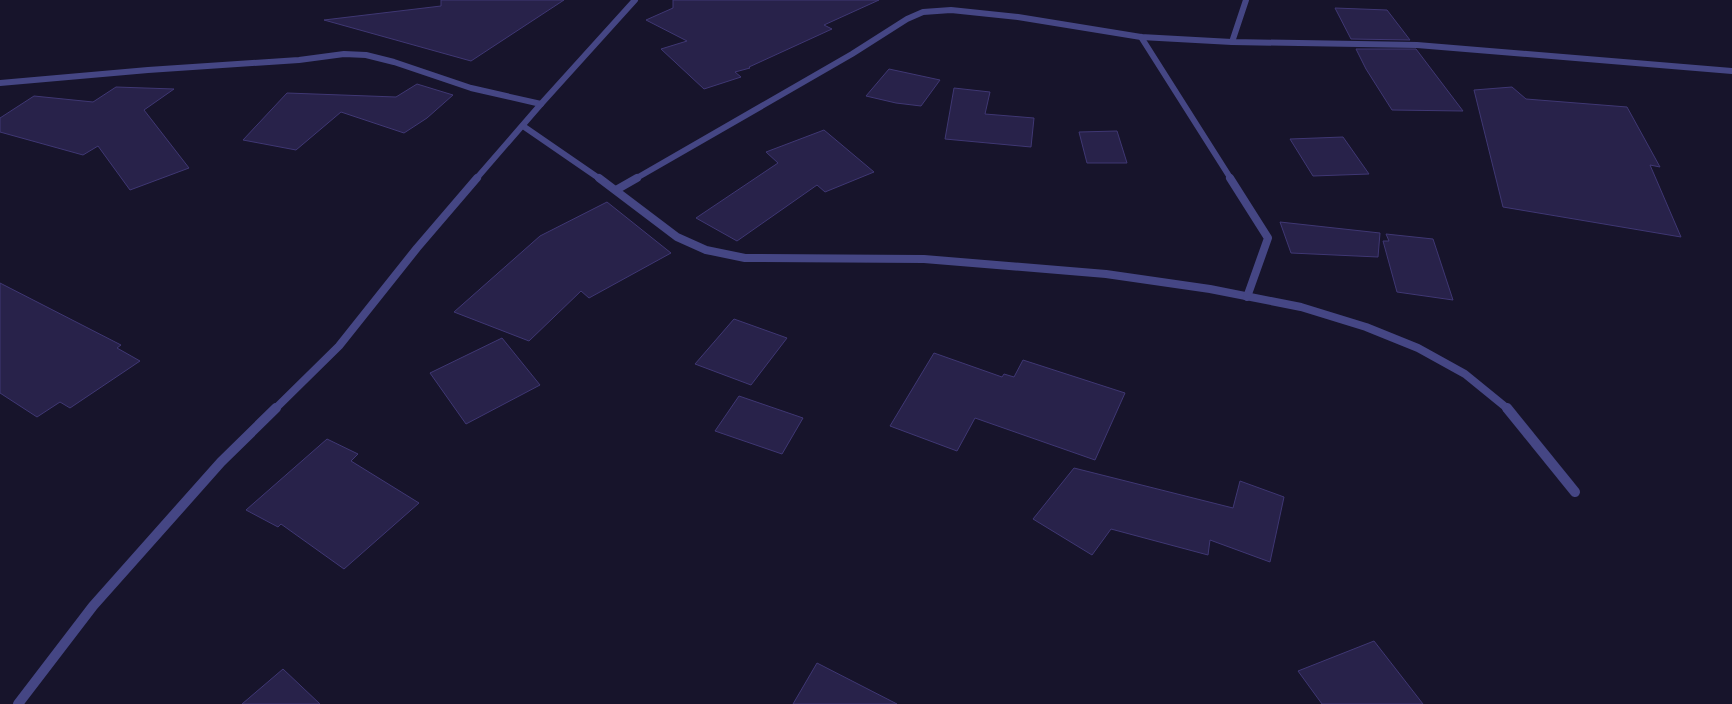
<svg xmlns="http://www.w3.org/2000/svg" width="1732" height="704" font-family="Cabin,sans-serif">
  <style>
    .building { fill: #28224a; stroke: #3f3773 }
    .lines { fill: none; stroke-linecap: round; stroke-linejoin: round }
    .street-far2 { stroke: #454684; stroke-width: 6 }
    .street-far1 { stroke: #454684; stroke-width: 8 }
    .street { stroke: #454684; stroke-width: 10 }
  </style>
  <rect width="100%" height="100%" fill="#17142b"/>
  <g class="building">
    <polygon points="441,0 564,0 471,61 324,20 441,6"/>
    <polygon points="673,0 879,0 824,25 832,29 749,67 750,68 735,72 741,77 704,89 661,49 687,41 646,20 673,8"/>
    <polygon points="1335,8 1387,10 1410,40 1351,39"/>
    <polygon points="1356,49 1416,49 1463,111 1392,110 1366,69"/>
    <polygon points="889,69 940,80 921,106 896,103 866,96"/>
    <polygon points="417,84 453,95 427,118 404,133 341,112 296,150 243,140 287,93 396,97"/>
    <polygon points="116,87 174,89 144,110 189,168 130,190 98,146 83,155 0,132 0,118 34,96 93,102"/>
    <polygon points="1512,87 1526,99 1627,107 1660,167 1650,165 1681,237 1503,207 1474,90"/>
    <polygon points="954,88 990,92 985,114 1034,118 1031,147 945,139"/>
    <polygon points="824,130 874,172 825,192 817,185 737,241 696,218 778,163 766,152"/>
    <polygon points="1117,131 1127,163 1087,163 1079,132"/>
    <polygon points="1343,137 1369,174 1313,176 1290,139"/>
    <polygon points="607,202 671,253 589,298 581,291 529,341 454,312 540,236"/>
    <polygon points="1280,222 1380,233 1378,257 1291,253"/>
    <polygon points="1386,234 1433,239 1453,300 1397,292 1383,241 1389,241"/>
    <polygon points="0,283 121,345 117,348 140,361 70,408 60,402 37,417 0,393"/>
    <polygon points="734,319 787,338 751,385 695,364"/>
    <polygon points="502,338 540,385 466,424 430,373"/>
    <polygon points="934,353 1002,377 1004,374 1014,377 1023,360 1125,393 1095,460 975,418 957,451 890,426"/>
    <polygon points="739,396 803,418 782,454 715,431"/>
    <polygon points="327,439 358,454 351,461 419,503 344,569 281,524 278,527 246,510"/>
    <polygon points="1074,468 1233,508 1240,481 1284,497 1270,562 1210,540 1208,555 1111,529 1092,555 1033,519"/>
    <polygon points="1374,641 1423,704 1322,704 1298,671"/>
    <polygon points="817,663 897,704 793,704"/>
    <polygon points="283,669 320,704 242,704"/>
  </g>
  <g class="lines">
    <g class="street-far2">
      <polyline points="1141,37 1231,179"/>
      <polyline points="1232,42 1246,0"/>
      <polyline points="0,83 148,70 299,60 344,54 366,55 394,62 471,88 541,104"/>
      <polyline points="523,126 600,179"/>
      <polyline points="476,179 541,104 635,0"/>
      <polyline points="635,179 852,54 907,19 923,12 951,10 1018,17 1141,37 1232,42 1417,45 1732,71"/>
    </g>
    <g class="street-far1">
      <polyline points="599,178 677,237 706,250 745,258 924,259 1106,274 1210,289 1301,307 1366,327 1418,348 1465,374 1508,409"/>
      <polyline points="1230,178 1268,238 1247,297"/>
      <polyline points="616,190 637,178"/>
      <polyline points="275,409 339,346 417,248 477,178"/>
    </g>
    <g class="street">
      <polyline points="1507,408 1575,492"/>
      <polyline points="18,704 93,606 221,462 276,408"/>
    </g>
  </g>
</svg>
